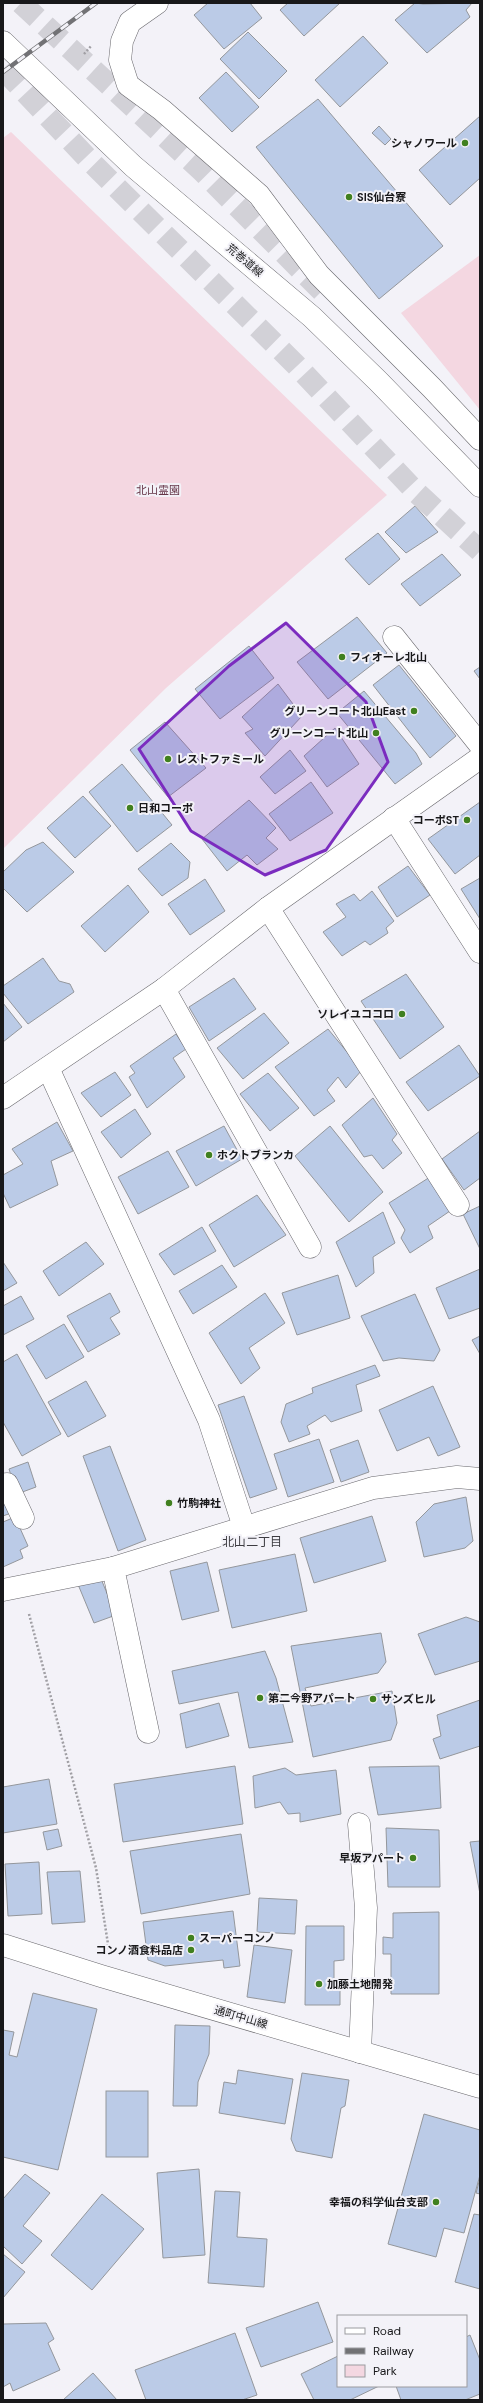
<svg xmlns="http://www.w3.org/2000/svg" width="483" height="2403" font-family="'DM Sans','Noto Sans JP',sans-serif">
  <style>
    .green { fill: #f4d7e1 }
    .building { fill: #bbcbe7; stroke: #94979c }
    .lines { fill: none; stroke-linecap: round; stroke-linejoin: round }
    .major-tunnel { stroke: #d2d1d7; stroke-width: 22; stroke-dasharray: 22 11; stroke-linecap: butt }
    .minor-casing { stroke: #69686d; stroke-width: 23 }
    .path { stroke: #a09fa4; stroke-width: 2.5; stroke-dasharray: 2 2; stroke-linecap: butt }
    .minor { stroke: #fff; stroke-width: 22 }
    .rail-casing { stroke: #727275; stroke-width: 4.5 }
    .rail { stroke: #f3f2f8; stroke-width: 3; stroke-dasharray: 9; stroke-linecap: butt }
    .marked { fill: #7b2cbf; fill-opacity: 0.2; stroke: #7b2cbf; stroke-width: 3; stroke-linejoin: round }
    .poi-dot { fill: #40801f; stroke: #f3f2f8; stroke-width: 1.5 }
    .labels { text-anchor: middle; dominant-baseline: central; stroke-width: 4; stroke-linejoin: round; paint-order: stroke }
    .poi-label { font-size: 11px; font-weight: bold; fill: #18181a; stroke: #f3f2f8; text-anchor: start }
    .street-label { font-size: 11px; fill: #18181a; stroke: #f3f2f8 }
    .park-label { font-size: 11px; fill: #653547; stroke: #f3f2f8 }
    .neighbourhood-label { font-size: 12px; fill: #3d3c41; stroke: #f3f2f8 }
  </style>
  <rect width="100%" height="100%" fill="#f3f2f8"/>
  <g class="green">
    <polygon points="11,132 387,495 166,688 3,849 3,138"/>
    <polygon points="480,255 480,410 401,313"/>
  </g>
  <g class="building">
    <polygon points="208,3 250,3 262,18 224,49 194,15"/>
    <polygon points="288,3 340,3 304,36 280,10"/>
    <polygon points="415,3 423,4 472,3 466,10 470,17 427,53 395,20"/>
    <polygon points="248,32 287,71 259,99 220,59"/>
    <polygon points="363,36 388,63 340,107 315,80"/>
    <polygon points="226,72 259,107 232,132 199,98"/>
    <polygon points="318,99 443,246 379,299 256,147"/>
    <polygon points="480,116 480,178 450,205 419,170"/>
    <polygon points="379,126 391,139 385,145 372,133"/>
    <polygon points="415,506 438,532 406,553 385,532"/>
    <polygon points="378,533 400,559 369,585 345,559"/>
    <polygon points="442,554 461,575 420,606 401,584"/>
    <polygon points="357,617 387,653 328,699 297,662"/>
    <polygon points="249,646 274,678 220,719 195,689"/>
    <polygon points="399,665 456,736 430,758 373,685"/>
    <polygon points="480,667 480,679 474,671"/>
    <polygon points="278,684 302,716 265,756 245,733 253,729 242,717"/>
    <polygon points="364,691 416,753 422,764 395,784 337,713"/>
    <polygon points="165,722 206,768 168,797 130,750"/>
    <polygon points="335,728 359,764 327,787 304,756"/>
    <polygon points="290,750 306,771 275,794 260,777"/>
    <polygon points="122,764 172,825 137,852 89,792"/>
    <polygon points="311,782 333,813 290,841 269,814"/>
    <polygon points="83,796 111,826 75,858 47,828"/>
    <polygon points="249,800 276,828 266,838 278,849 257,865 247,855 227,871 202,839"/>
    <polygon points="480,802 480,855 455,874 428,839"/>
    <polygon points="43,842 74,872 27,912 3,888 3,872 26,850"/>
    <polygon points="171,843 190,862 188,878 162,896 138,869"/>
    <polygon points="408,866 430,895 397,917 378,887"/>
    <polygon points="480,878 480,919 461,889"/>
    <polygon points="205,879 225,911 190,935 168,904"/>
    <polygon points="128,885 149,912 105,952 81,926"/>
    <polygon points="372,891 394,921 386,928 388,933 370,945 365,941 342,956 323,932 346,917 336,904 354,894 360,901"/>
    <polygon points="43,958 59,981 70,984 74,992 28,1024 3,993 3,986"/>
    <polygon points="406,974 444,1027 400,1059 361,1001"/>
    <polygon points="234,978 256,1009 209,1041 189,1007"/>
    <polygon points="3,1003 22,1027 3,1042"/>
    <polygon points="264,1013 289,1043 243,1079 217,1048"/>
    <polygon points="328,1029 362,1070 346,1088 338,1077 327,1090 335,1101 314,1116 275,1067"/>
    <polygon points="176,1034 186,1049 173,1058 185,1077 147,1108 129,1077 135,1073 130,1066"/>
    <polygon points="459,1045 480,1076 428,1111 406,1082"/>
    <polygon points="115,1072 131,1095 101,1117 81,1093"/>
    <polygon points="268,1073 299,1108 270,1131 240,1094"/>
    <polygon points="373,1098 397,1134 392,1140 402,1153 383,1169 372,1155 364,1157 342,1125"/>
    <polygon points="135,1109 151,1134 121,1158 101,1132"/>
    <polygon points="57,1122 73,1151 51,1161 58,1185 10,1208 3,1193 3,1175 23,1164 12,1149"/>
    <polygon points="224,1126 242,1159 196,1186 176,1151"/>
    <polygon points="330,1126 383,1192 349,1222 295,1156"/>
    <polygon points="480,1131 480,1178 464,1190 442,1159"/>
    <polygon points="168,1151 189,1187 138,1214 118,1177"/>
    <polygon points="430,1177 450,1211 428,1226 433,1238 410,1253 401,1238 405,1230 389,1203"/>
    <polygon points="257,1195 286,1235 234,1267 209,1225"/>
    <polygon points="480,1206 480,1249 463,1214"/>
    <polygon points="383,1212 395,1243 373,1257 374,1273 356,1287 336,1242"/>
    <polygon points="202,1227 216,1251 174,1275 159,1254"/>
    <polygon points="86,1242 104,1264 59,1296 43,1271"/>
    <polygon points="3,1262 17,1283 3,1291"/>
    <polygon points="222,1265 237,1287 193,1314 179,1291"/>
    <polygon points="480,1269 480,1308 449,1319 436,1288"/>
    <polygon points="338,1275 350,1318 297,1335 282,1293"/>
    <polygon points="110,1293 120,1312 110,1318 120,1334 88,1352 67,1316"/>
    <polygon points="265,1293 285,1323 249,1348 260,1368 241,1384 209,1333"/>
    <polygon points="415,1294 440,1350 434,1361 399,1358 383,1361 361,1316"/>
    <polygon points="21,1296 34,1319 3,1335 3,1306"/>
    <polygon points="64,1324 84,1357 46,1379 26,1346"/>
    <polygon points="480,1336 480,1354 472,1340"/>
    <polygon points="17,1354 61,1434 22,1456 3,1422 3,1362"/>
    <polygon points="375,1365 380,1376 356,1385 362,1411 331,1422 325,1415 307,1426 310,1434 289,1442 281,1422 286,1404 313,1393 312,1388"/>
    <polygon points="86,1381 106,1416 68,1437 48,1402"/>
    <polygon points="433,1386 460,1447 438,1456 429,1437 397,1451 379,1410"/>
    <polygon points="244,1396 277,1489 250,1498 218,1405"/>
    <polygon points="319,1439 334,1482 288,1497 274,1454"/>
    <polygon points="358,1440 369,1472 341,1482 330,1450"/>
    <polygon points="110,1446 146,1540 118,1551 83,1456"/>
    <polygon points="28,1462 36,1487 17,1494 9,1469"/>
    <polygon points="3,1494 11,1513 3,1516"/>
    <polygon points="466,1497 473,1541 465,1548 424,1557 416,1522 434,1504"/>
    <polygon points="372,1516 386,1561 314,1583 300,1538"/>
    <polygon points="15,1517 28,1546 20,1550 23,1558 3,1567 3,1522"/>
    <polygon points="295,1554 307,1611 232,1628 219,1570"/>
    <polygon points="207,1562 219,1611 182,1620 170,1571"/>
    <polygon points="99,1574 116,1615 94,1623 77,1582"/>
    <polygon points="466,1617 480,1622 480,1661 435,1675 418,1634"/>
    <polygon points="381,1633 386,1662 378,1673 305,1688 311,1706 392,1691 397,1723 391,1740 313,1757 291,1646"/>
    <polygon points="265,1651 276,1678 293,1742 249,1748 238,1692 179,1704 172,1671"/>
    <polygon points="480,1700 480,1746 440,1759 433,1739 441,1736 437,1715"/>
    <polygon points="219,1703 229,1736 186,1748 180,1714"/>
    <polygon points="235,1766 243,1824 123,1842 114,1784"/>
    <polygon points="439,1766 441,1808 378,1815 369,1767"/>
    <polygon points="285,1768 296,1775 336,1770 341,1814 300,1822 300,1813 288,1814 280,1802 255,1808 253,1776"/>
    <polygon points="49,1779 57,1824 3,1833 3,1787"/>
    <polygon points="386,1828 439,1830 440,1887 388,1887"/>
    <polygon points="58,1829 62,1846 47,1850 43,1832"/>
    <polygon points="241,1834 250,1894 141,1914 130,1851"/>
    <polygon points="480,1841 480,1894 470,1842"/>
    <polygon points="39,1862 42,1914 8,1916 5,1864"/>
    <polygon points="80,1871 85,1922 52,1924 47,1872"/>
    <polygon points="259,1898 297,1900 295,1934 257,1932"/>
    <polygon points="233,1911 240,1966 224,1968 223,1960 165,1966 148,1960 143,1922"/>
    <polygon points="439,1912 439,1994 391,1994 391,1954 383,1954 383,1937 393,1938 393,1913"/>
    <polygon points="306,1926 344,1926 344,1960 334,1961 334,1987 340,1987 340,2005 305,2005"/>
    <polygon points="254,1945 292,1950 285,2003 247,1997"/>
    <polygon points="33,1993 97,2009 58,2170 3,2157 3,2030 14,2032 9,2055 17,2057"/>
    <polygon points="175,2025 210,2026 209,2054 198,2082 197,2106 173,2106"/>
    <polygon points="238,2070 293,2079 285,2124 219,2113 224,2082 236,2084"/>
    <polygon points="302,2073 349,2080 345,2106 341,2108 332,2158 296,2151 291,2139"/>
    <rect x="106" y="2091" width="42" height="66"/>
    <polygon points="424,2114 480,2130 480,2175 464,2233 444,2228 436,2257 388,2244"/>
    <polygon points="199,2169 205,2255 163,2258 157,2173"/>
    <polygon points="25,2174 50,2193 23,2226 42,2241 22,2264 3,2246 3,2199"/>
    <polygon points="480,2178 480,2194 476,2193"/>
    <polygon points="215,2191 240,2192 237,2237 267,2239 264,2287 208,2283"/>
    <polygon points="102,2194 144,2229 92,2290 51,2255"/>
    <polygon points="474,2214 480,2215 480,2289 455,2282"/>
    <polygon points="3,2254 25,2272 3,2298"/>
    <polygon points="318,2302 333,2342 261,2367 246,2328"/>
    <polygon points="46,2323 54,2339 48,2343 60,2370 13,2391 10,2383 3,2387 3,2324"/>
    <polygon points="235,2333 257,2395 242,2400 146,2400 135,2370"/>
    <polygon points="470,2335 480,2360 480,2394 465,2400 401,2400 396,2386 466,2386 466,2337"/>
    <polygon points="338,2356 338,2386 379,2386 350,2400 314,2400 301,2374"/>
    <polygon points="93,2373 117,2400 63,2400"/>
  </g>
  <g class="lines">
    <g class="major-tunnel">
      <polyline points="21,3 202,171 322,291"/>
      <polyline points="3,69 92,163 296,365 415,491 480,551"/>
    </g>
    <g class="minor-casing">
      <g id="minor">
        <polyline points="157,3 130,22 122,41 120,60 128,85 162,110 259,195 319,275 432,388 480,439"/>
        <polyline points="3,42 133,166 312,317 378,381 480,486"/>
        <polyline points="394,637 480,745"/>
        <polyline points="394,818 480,952"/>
        <polyline points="268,908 458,1205"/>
        <polyline points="164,989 310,1247"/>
        <polyline points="48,1068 209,1420 244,1527"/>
        <polyline points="3,1098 164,989 268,908 480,758"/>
        <polyline points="3,1485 7,1484 23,1518"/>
        <polyline points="3,1590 113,1568"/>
        <polyline points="148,1732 113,1568 373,1488 457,1477 480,1479"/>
        <polyline points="359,1824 366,1908 360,2052"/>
        <polyline points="3,1945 101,1976 480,2087"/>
      </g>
    </g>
    <g class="path">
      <polyline points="84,54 92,45"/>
      <polyline points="29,1614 96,1868 108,1944 107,1949"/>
    </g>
    <use href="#minor" class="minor"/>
    <g class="rail-casing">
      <polyline id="rail" points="3,72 96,3"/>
    </g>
    <use href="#rail" class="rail"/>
  </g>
  <path class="marked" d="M286 623 366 702 388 762 326 850 265 875 191 831 139 749 229 666Z"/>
  <g class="poi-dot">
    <circle cx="465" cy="143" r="4"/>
    <circle cx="349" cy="197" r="4"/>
    <circle cx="342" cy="657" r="4"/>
    <circle cx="414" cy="711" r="4"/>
    <circle cx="376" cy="733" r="4"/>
    <circle cx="168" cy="759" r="4"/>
    <circle cx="130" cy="808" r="4"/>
    <circle cx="467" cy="820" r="4"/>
    <circle cx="402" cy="1014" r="4"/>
    <circle cx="209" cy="1155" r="4"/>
    <circle cx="169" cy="1503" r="4"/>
    <circle cx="260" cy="1698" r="4"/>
    <circle cx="373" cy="1699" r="4"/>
    <circle cx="413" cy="1858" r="4"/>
    <circle cx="191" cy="1938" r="4"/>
    <circle cx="191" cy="1950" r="4"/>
    <circle cx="319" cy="1984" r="4"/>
    <circle cx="436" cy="2202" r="4"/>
  </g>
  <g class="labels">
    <g class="poi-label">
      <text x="457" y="143" text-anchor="end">シャノワール</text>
      <text x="357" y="197">SIS仙台寮</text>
      <text x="350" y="657">フィオーレ北山</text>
      <text x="406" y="711" text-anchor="end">グリーンコート北山East</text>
      <text x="368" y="733" text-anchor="end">グリーンコート北山</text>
      <text x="176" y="759">レストファミール</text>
      <text x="138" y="808">日和コーポ</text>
      <text x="459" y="820" text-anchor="end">コーポST</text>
      <text x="394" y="1014" text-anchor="end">ソレイユココロ</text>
      <text x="217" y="1155">ホクトブランカ</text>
      <text x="177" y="1503">竹駒神社</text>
      <text x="268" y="1698">第二今野アパート</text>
      <text x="381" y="1699">サンズヒル</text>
      <text x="405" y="1858" text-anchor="end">早坂アパート</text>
      <text x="199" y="1938">スーパーコンノ</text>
      <text x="183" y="1950" text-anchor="end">コンノ酒食料品店</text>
      <text x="327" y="1984">加藤土地開発</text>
      <text x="428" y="2202" text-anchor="end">幸福の科学仙台支部</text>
    </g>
    <g class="street-label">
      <text transform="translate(245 260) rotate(40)">荒巻道線</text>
      <text transform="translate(241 2017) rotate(16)">通町中山線</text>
    </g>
    <g class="park-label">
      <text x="158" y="490">北山霊園</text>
    </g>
    <g class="neighbourhood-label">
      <text x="252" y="1542">北山二丁目</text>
    </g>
  </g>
  <rect width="483" height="2403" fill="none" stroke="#18181a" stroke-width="8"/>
  <rect x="337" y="2315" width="130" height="72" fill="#f3f2f8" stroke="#9b9b9f"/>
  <rect x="345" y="2328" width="20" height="6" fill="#ffffff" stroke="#9b9b9f"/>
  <text x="373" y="2335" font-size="12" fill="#18181a">Road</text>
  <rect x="345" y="2348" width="20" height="6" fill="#727275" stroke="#9b9b9f"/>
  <text x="373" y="2355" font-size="12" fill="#18181a">Railway</text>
  <rect x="345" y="2365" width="20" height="12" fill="#f4d7e1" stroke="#9b9b9f"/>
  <text x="373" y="2375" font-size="12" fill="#18181a">Park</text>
</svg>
